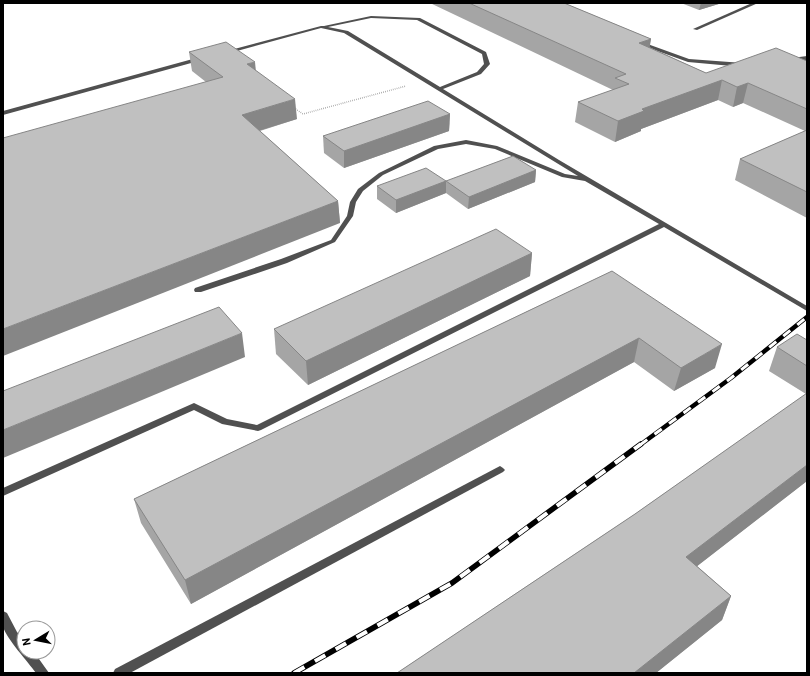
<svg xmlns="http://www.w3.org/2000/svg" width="810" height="676" font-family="Barlow,sans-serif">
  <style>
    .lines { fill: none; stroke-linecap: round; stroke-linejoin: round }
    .path { stroke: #727272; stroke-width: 1.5; stroke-dasharray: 0.5 1.5; stroke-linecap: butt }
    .service { fill: #505050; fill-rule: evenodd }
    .rail-far1-casing { stroke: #000; stroke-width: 4.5 }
    .rail-casing { stroke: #000; stroke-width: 5.5 }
    .rail-far1 { stroke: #fff; stroke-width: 3; stroke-dasharray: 9; stroke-linecap: butt }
    .rail { stroke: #fff; stroke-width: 4; stroke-dasharray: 12; stroke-linecap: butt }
    .wall { fill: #a5a5a5 }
    .shaded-wall { fill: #868686 }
    .building { fill: #c0c0c0; stroke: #868686 }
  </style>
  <rect width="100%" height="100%" fill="#fff"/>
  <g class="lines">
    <polyline class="path" points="294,108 303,114 406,86"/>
    <g class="service">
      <polygon points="752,3 758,3 697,30 693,29"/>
      <path d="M371 16 420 18 486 52 490 64 481 74 443 89 559 160 807 306V311L664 227 261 430 258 431 222 424 194 410 3 496V488L194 403 227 419 257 425 659 224 585 181 562 177 495 149 466 144 438 149 383 175 363 191 356 202 353 216 335 242 287 263 201 292H195L194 290 195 288 281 259 331 240 347 216 350 202 358 189 379 173 434 146 466 140 497 146 565 174 578 176 344 33 321 28 226 54 223 52 321 26H324ZM371 18 417 20 482 54 484 64 477 72 440 87 348 31 328 27Z"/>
      <polygon points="638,42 642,42 689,59 743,63 746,65 743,67 688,62 638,44"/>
      <polygon points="807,56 807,60 792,62 789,60 792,58"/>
      <polygon points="200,57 203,59 202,60 3,115 3,111"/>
      <polygon points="500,466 503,468 505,470 503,472 130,673 113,673 115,669"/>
      <path d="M3 611 7 613 17 632 24 640V652H34L49 673H36C28 662 7 639 3 627 2 622 3 616 3 611Z"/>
    </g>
    <g class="rail-far1-casing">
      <polyline id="rail-far1" points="640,445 731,378 807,317"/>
    </g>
    <g class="rail-casing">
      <polyline id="rail" points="294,673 452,583 641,444"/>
    </g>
    <use href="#rail-far1" class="rail-far1"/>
    <use href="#rail" class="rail"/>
  </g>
  <g class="wall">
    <polygon points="430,3 564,3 651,39 649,47 706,73 807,61 807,218 735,180 740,159 805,131 743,103 733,107 718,100 641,129 641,131 615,142 575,122 578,102 613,90"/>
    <polygon points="681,3 722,3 699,10"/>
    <polygon points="189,52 256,71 297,119 260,131 338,201 340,223 206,82 192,71"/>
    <polygon points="450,114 449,131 344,168 324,153 323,136"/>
    <polygon points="536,170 535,182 468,209 446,193 396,213 377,199 377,186 446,181"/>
    <polygon points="532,253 530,276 308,385 276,354 274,329"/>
    <polygon points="612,271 715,368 674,391 634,362 191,604 141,523 134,499"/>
    <polygon points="807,340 807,481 697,566 731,596 722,620 656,673 397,673 635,514 806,394 769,371 777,347"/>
  </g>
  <g class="shaded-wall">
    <polygon points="701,3 722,3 699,10"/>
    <polygon points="651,39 648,58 639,43"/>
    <polygon points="255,62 257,82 247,64"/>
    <polygon points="722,80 718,100 641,129 641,131 615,142 618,121 642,109"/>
    <polygon points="748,83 743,103 733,107 737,87"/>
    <polygon points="295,99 297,119 245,135 242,115"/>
    <polygon points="450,114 449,131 344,168 344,151"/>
    <polygon points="536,170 535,182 468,209 469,197"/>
    <polygon points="446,181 446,193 396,213 396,200"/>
    <polygon points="338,201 340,223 3,356 3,329"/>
    <polygon points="532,253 530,276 308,385 306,361"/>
    <polygon points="242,333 245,357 3,458 3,430"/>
    <polygon points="639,338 634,362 191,604 185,580"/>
    <polygon points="722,344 715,368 674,391 681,368"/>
    <polygon points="807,465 807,481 678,581 686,557"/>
    <polygon points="731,596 722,620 656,673 634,673"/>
  </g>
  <g class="building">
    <polygon points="469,3 564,3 651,39 639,43 706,73 776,48 807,61 807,109 748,83 737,87 722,80 642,109 644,111 618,121 578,102 629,84 615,78 626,74"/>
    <polygon points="226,42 255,62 247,64 295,99 242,115 338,201 3,329 3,138 223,77 189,52"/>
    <polygon points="428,101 450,114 344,151 323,136"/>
    <polygon points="807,130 807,192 740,159"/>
    <polygon points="513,156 536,170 469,197 446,181"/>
    <polygon points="426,168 446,181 396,200 377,186"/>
    <polygon points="496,229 532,253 306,361 274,329"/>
    <polygon points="612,271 722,344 681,368 639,338 185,580 134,499"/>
    <polygon points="219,307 242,333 3,430 3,391"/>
    <polygon points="797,334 807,340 807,366 777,347"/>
    <polygon points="807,393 807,465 686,557 731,596 634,673 397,673 635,514"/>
  </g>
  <rect width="810" height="676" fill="none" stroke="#000000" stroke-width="8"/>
  <g transform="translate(36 640) rotate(260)"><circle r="19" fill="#ffffff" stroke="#999999"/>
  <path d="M0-3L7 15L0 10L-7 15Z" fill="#000000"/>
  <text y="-6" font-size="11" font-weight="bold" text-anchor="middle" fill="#000000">N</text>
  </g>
</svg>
